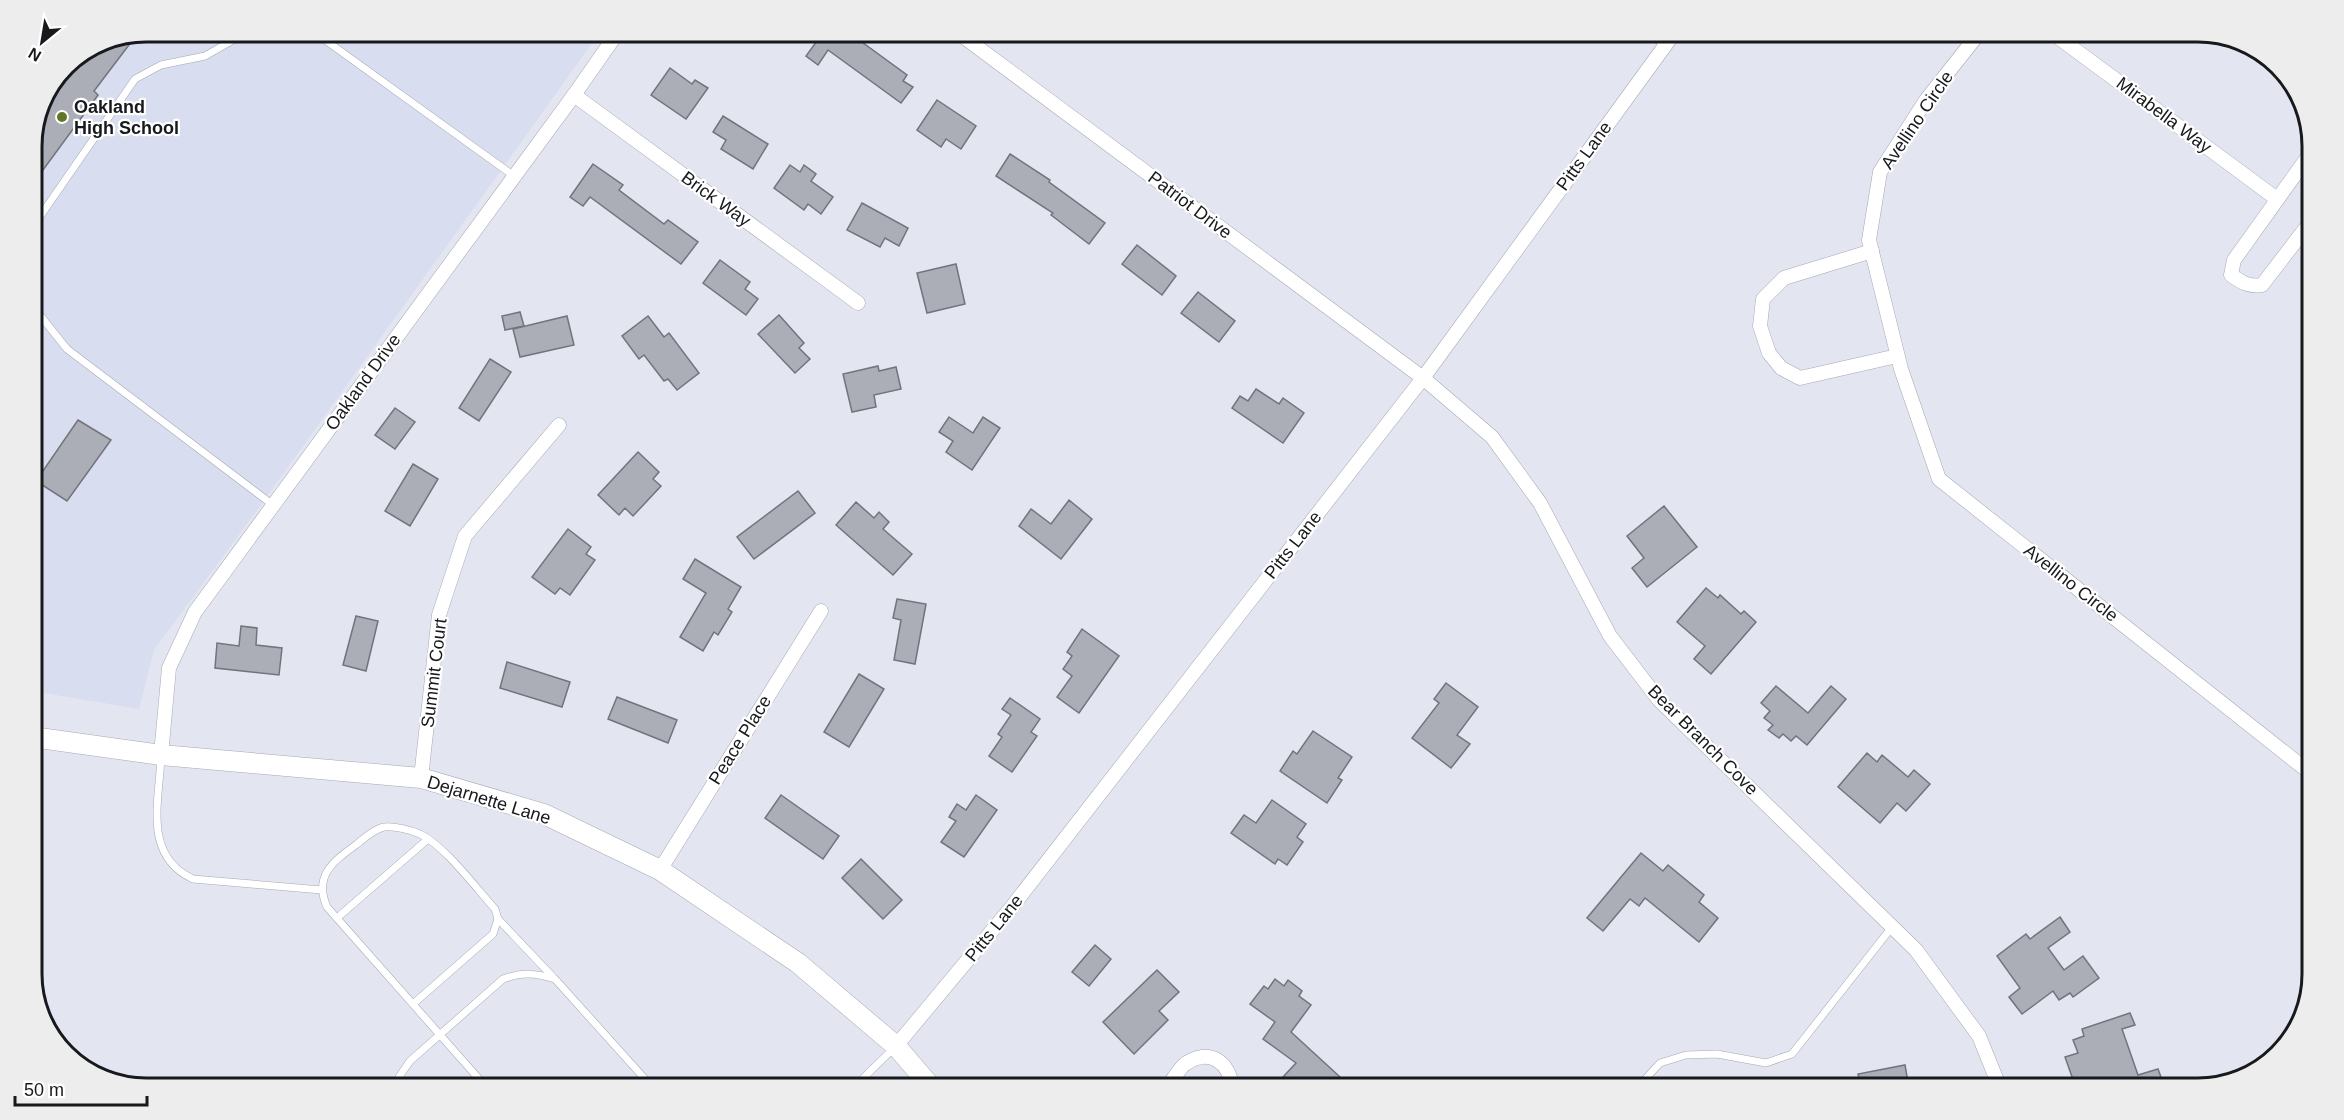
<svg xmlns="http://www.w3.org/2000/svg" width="2344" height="1120" font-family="Helvetica,sans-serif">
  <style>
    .built { fill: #d8ddef }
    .building { fill: #abadb7; stroke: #72747d; stroke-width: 1.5 }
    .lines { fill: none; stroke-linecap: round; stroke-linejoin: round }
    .lane-casing { stroke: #a6a9b3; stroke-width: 8 }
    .street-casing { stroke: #a6a9b3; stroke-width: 15 }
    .secondary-casing { stroke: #a6a9b3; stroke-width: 21 }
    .lane { stroke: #fff; stroke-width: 7 }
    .street { stroke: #fff; stroke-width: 14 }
    .secondary { stroke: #fff; stroke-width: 20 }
    .poi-dot { fill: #607728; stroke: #fff; stroke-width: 2 }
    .labels { text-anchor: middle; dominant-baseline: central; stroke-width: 4.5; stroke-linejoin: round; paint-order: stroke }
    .poi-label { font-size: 18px; font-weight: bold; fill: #18191d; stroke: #fff; text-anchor: start }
    .street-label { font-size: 18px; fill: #18191d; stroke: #fff }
    .rim { fill: none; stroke: #18191d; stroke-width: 3 }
  </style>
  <rect width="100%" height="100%" fill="#e3e6f0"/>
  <polygon class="built" points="146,32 600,32 258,509 154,650 139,709 32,691 32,138 65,65 102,40"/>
  <g class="building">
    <polygon points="803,32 848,32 907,75 903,81 913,87 901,103 828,50 818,65 806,56 817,41"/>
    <polygon points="138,33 94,91 98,95 32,185 32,138 65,65 102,40"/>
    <polygon points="670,68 692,84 695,80 708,88 686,119 651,95"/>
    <polygon points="937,100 976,126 961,149 946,139 941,147 917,130"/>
    <polygon points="723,116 768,144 753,169 721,149 726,140 713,132"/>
    <polygon points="1010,154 1050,180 1049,182 1105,223 1089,244 1051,215 1053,213 996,176"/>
    <polygon points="593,164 623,185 619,190 664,224 668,220 698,242 681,264 590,197 583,206 570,197"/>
    <polygon points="790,165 800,172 804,165 816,174 811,181 833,197 821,214 808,204 804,210 774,188"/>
    <polygon points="862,203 908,228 899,246 885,238 880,247 847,230"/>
    <polygon points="1137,245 1176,276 1162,295 1122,264"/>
    <polygon points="720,260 750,282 745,289 758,299 746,315 703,283"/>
    <polygon points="956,264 965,304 927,313 917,273"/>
    <polygon points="1198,292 1235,321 1219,342 1181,313"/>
    <polygon points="520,312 524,326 505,330 502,316"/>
    <polygon points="779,315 804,343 799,348 810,359 795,373 758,334"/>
    <polygon points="567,316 574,345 520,357 513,329"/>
    <polygon points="648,316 664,337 669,333 699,373 677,390 668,379 664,381 644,355 639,359 622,336"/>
    <polygon points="490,359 511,372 479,421 459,408"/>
    <polygon points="878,366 879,371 896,367 901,389 874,395 876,407 852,412 843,374"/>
    <polygon points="1256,389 1279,404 1283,398 1304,413 1283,443 1232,408 1240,396 1248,401"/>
    <polygon points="395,408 415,422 395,449 375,435"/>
    <polygon points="949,417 973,433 983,417 1000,428 972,470 946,452 953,441 939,432"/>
    <polygon points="78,420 111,440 67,501 36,481"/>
    <polygon points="638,452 659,472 653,479 661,486 633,516 625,508 619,515 598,495"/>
    <polygon points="413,464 438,479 410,526 385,511"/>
    <polygon points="798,491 815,513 754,559 737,537"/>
    <polygon points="1069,500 1092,519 1061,559 1019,526 1031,509 1051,524"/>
    <polygon points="856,502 874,518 879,512 889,522 883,529 912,554 893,575 836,525"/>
    <polygon points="1664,506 1697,547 1647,587 1632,568 1644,558 1627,536"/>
    <polygon points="568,529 591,547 586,554 595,560 570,595 560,588 555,594 532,577"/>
    <polygon points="695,559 741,587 728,609 732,612 718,635 714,632 703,651 680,637 706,593 683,579"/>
    <polygon points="1706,588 1718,598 1720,595 1741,614 1744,611 1756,622 1711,674 1694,659 1705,646 1677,622"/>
    <polygon points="897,599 926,604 915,664 894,660 901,620 893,618"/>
    <polygon points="356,616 378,621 366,671 343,665"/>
    <polygon points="241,626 257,628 256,645 282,648 279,675 215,668 217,643 239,646"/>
    <polygon points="1082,629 1119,656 1079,713 1057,697 1072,676 1063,669 1072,656 1067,652"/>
    <polygon points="507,662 570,682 562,707 500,688"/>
    <polygon points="859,674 884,689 849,747 824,732"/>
    <polygon points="1446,683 1478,707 1457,735 1470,744 1451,768 1412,738 1439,703 1434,699"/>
    <polygon points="1776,686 1808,713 1831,686 1846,699 1807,745 1796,736 1791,741 1783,734 1779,738 1768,730 1773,725 1764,718 1770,711 1761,703"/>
    <polygon points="617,697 677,720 668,743 608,719"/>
    <polygon points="1010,698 1040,719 1031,732 1037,736 1012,772 989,756 1002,737 998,734 1011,715 1002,709"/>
    <polygon points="1313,731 1352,757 1338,778 1342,780 1327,803 1280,771 1293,751 1297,754"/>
    <polygon points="1867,753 1877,762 1882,755 1908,777 1914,770 1930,784 1906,811 1897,803 1880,823 1838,787"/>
    <polygon points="781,795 839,836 823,859 765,818"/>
    <polygon points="976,795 997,810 964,857 941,842 956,821 949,817 957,804 966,810"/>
    <polygon points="1272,800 1306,824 1297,837 1303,842 1287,865 1278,859 1275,864 1231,833 1244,815 1256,823"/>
    <polygon points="1641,853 1663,871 1668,865 1704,895 1699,902 1718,918 1699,942 1645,898 1639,906 1630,899 1603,931 1587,918"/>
    <polygon points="861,859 902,900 883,919 842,878"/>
    <polygon points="2060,917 2070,932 2048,948 2064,970 2083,956 2099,978 2073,997 2070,993 2059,1000 2053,991 2022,1014 2009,997 2020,988 1997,956 2026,934 2030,939"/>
    <polygon points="1095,945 1111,959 1089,986 1072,972"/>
    <polygon points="1157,970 1179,992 1159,1011 1168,1020 1134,1054 1103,1022"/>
    <polygon points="1275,979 1284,986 1288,980 1302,991 1299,996 1311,1005 1291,1032 1352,1088 1295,1088 1283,1077 1296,1063 1263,1039 1275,1022 1250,1004 1264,986 1268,989"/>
    <polygon points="2130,1013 2135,1025 2122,1029 2138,1075 2158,1069 2165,1088 2106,1088 2104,1080 2076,1088 2065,1057 2078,1053 2073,1040 2084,1036 2082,1029"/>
    <polygon points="1905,1065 1909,1088 1861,1088 1858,1074"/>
  </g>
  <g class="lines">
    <g class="lane-casing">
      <g id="lane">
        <polyline points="314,32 514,176"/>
        <polyline points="32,228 135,79 161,65 205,56 247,32"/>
        <polyline points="32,298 39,314 67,349 273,505"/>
        <path d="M161 757C159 802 143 856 193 879L322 890"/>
        <polyline points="337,918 428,839"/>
        <polyline points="498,919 553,977"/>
        <path d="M413 1004 493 934 498 919 495 909C476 888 445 846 420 834 411 830 395 826 384 827 375 829 364 838 357 844 334 861 313 875 327 907L487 1088"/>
        <path d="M397 1088 399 1077 410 1061 503 979C522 972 535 973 555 979L653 1088"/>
        <polyline points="853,1088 894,1048"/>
        <polyline points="1637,1088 1660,1063 1686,1055 1717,1054 1766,1063 1792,1054 1892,927"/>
      </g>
    </g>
    <g class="street-casing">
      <g id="street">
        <polyline points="957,32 1423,378 1492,437 1540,503 1610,636 1659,700 1916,950 1979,1036 2000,1088"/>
        <polyline points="1652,32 1667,42"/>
        <polyline points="1980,32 1926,100 1880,172 1869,240 1901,369 1939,479 2304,768 2312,758"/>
        <polyline points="2051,32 2277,199"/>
        <polyline points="574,95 858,303"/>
        <path d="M2312 151 2234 260 2231 275C2242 283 2250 287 2262 285L2312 220"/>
        <polyline points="1872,251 1784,278 1763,299 1760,326 1769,353 1781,368 1800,378 1897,356"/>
        <polyline points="161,755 169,668 195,612 574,95 618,32"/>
        <polyline points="421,778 439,615 465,536 559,425"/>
        <polyline points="660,870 821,611"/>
        <polyline points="896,1046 1011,908 1423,378 1675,32"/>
        <path d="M1177 1088 1173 1079C1177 1074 1181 1067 1185 1064 1209 1047 1230 1062 1232 1088"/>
      </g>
    </g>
    <g class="secondary-casing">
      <polyline id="secondary" points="32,737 161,755 421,778 544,814 660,870 798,963 896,1046 932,1088"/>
    </g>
    <use href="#lane" class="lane"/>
    <use href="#street" class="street"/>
    <use href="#secondary" class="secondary"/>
  </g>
  <circle class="poi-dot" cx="62" cy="117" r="6"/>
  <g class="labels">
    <g class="poi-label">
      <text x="74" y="107">Oakland<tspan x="74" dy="21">High School</tspan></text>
    </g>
    <g class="street-label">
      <text transform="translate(2164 115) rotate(37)">Mirabella Way</text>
      <text transform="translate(1917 120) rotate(-56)">Avellino Circle</text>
      <text transform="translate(1584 156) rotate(-54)">Pitts Lane</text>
      <text transform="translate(716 199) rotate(36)">Brick Way</text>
      <text transform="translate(1190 205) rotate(37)">Patriot Drive</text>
      <text transform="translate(363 382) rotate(-54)">Oakland Drive</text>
      <text transform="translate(1293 545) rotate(-52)">Pitts Lane</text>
      <text transform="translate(2071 583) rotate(38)">Avellino Circle</text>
      <text transform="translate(434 673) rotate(-83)">Summit Court</text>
      <text transform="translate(740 740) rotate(-58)">Peace Place</text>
      <text transform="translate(1703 740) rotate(45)">Bear Branch Cove</text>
      <text transform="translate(489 800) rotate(17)">Dejarnette Lane</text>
      <text transform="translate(994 928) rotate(-51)">Pitts Lane</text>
    </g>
  </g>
  <path d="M0 0H2344V1120H0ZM146 42H2198A104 104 0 0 1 2302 146V974A104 104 0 0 1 2198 1078H146A104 104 0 0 1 42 974V146A104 104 0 0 1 146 42Z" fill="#ededed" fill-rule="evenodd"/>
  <path class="rim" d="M146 42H2198A104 104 0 0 1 2302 146V974A104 104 0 0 1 2198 1078H146A104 104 0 0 1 42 974V146A104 104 0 0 1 146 42Z"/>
  <g transform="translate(42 42) rotate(210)" stroke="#ffffff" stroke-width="4.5" paint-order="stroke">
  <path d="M0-4.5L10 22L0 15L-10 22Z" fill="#18191d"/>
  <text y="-9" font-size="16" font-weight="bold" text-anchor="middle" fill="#18191d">N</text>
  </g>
  <path d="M15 1096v9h132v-9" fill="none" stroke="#18191d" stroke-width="3"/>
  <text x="24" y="1096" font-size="18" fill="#18191d" stroke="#ffffff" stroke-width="4.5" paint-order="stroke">50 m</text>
</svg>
